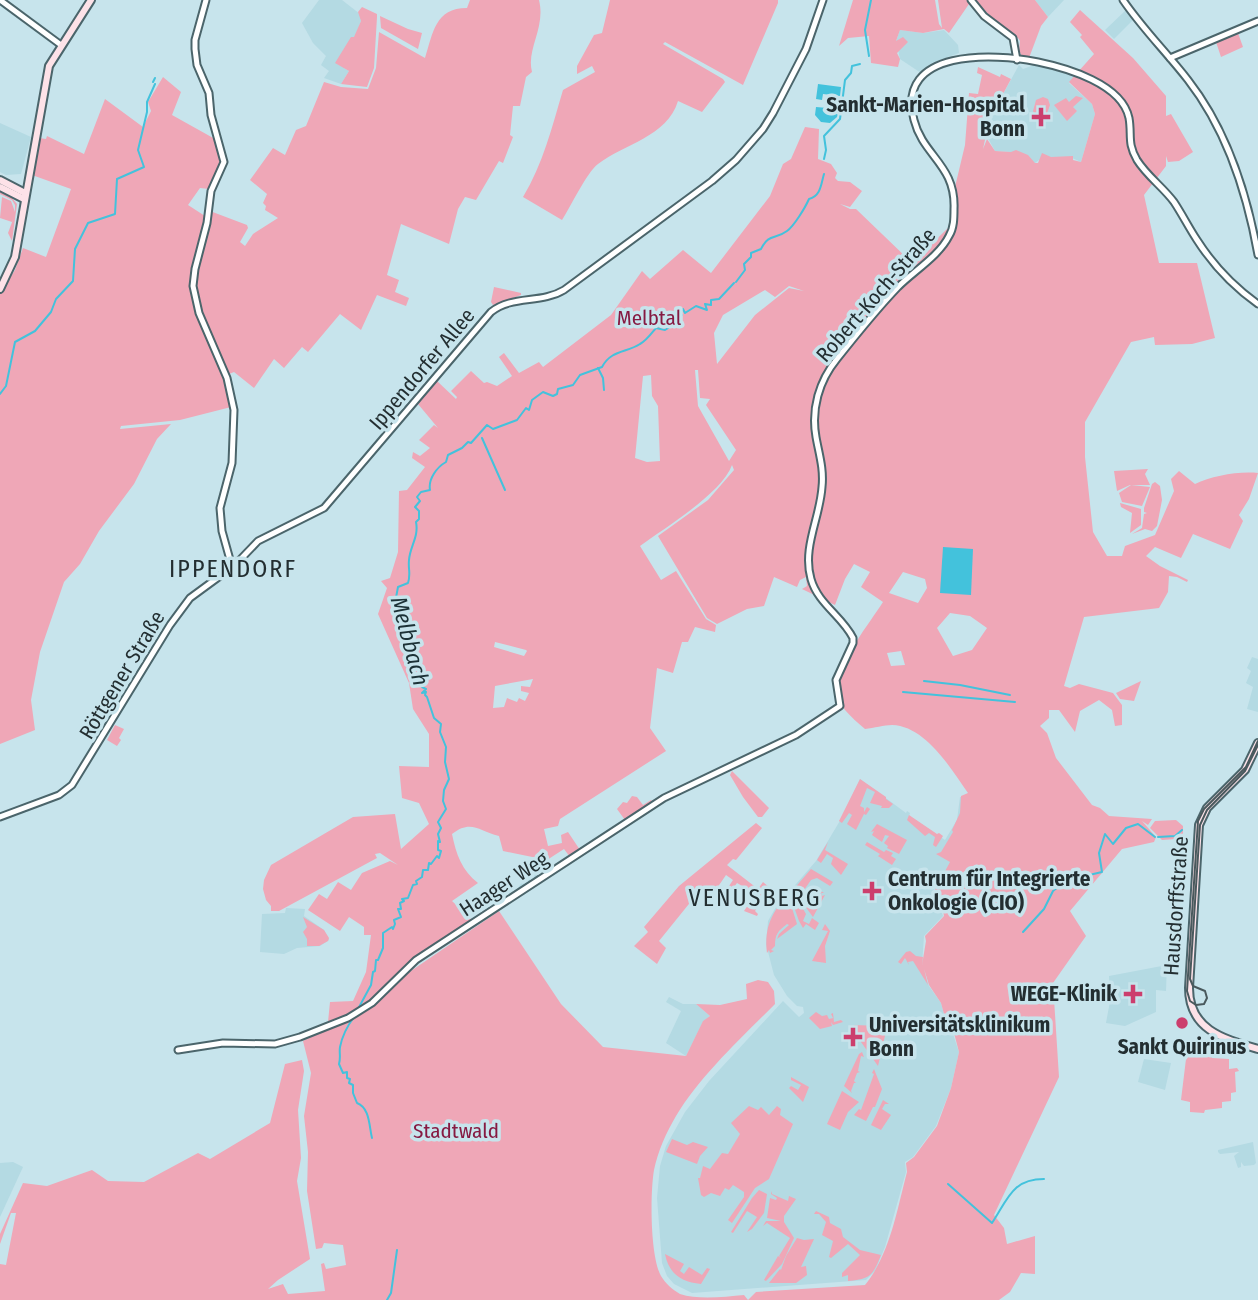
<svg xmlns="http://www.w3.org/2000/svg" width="1258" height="1300" font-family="'Fira Sans Condensed',sans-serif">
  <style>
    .built { fill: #b4dae3 }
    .green { fill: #efa7b7; fill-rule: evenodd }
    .water { fill: #43c2dc }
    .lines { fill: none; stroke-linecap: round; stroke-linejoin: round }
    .stream { stroke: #43c2dc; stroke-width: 2 }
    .tertiary-casing { stroke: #4b656b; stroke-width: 9 }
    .secondary-casing { stroke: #4b656b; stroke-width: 10 }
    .tertiary { stroke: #fff; stroke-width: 5 }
    .secondary { stroke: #fde2e8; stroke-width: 6 }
    .tram { stroke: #49595d; stroke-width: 2 }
    .poi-dot { fill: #cc3e6d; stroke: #c7e4ec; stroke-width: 2.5 }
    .labels { text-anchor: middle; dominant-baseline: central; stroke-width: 7; stroke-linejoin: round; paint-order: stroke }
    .poi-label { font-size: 21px; font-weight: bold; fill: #232e31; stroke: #c7e4ec; text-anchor: end }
    .street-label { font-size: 21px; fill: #232e31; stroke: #c7e4ec }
    .park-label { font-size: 21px; fill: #861a42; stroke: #c7e4ec }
    .water-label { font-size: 23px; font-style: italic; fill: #1c3136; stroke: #c7e4ec }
    .quarter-label { font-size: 24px; letter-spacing: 2px; fill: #232e31; stroke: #c7e4ec }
  </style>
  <rect width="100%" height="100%" fill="#c7e4ec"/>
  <g class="built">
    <polygon points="319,0 342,0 360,14 361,21 344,68 349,71 341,84 324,78 329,71 321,65 326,56 313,43 302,23"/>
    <polygon points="1035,0 1064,0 1048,17"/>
    <polygon points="1126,10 1134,19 1114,39 1105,30"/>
    <polygon points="900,30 923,33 944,30 958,45 959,53 932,63 921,73 900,59 896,41"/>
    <polygon points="1037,64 1075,76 1069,83 1092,104 1095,114 1081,162 1070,157 1039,160 1035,163 1011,152 995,151 989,140 986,138 989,113 992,114 994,111 1019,65 1023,69"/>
    <polygon points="0,123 31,137 21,174 6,175 0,172"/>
    <polygon points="1252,657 1258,659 1258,712 1247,709 1253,687 1246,683 1251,671 1247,668"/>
    <polygon points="860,779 906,813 907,811 910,813 909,816 945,840 957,820 960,797 965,797 963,893 941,878 928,900 941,910 943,916 924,936 922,965 929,986 941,1003 947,1025 953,1034 959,1052 951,1088 936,1126 913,1157 905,1162 906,1172 885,1247 875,1271 866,1280 692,1293 674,1284 667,1276 662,1263 657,1198 660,1166 666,1146 685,1112 709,1081 783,1001 799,1017 804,1013 803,1007 797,1006 787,996 774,975 766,944 768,921 776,907 816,861 841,819"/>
    <polygon points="523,867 541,876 521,890 518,888 522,882 516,877"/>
    <polygon points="286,908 305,909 304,916 324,930 329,940 320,946 297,948 284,954 260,952 262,914 285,913"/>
    <polygon points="1167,965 1166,991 1156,990 1156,1012 1125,1026 1106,1023 1110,1001 1109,976"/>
    <polygon points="669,997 683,1004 696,1004 710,1016 703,1022 686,1056 666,1043 681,1011 666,1002"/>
    <polygon points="1144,1059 1171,1063 1165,1090 1138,1082"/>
    <polygon points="1253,1142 1256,1163 1254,1165 1244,1166 1241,1162 1241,1167 1238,1168 1234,1156 1239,1152 1220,1154 1218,1152 1218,1150"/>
    <polygon points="13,1162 23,1167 0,1217 0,1163"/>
  </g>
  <g class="green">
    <path d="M470 0H539C546 28 526 49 532 72L526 77 520 106H513L510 135 513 137 503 163 499 161 476 200 465 197 458 209 449 244 401 224 387 275 399 280 395 292 409 298 406 306 377 295 361 330 340 314 308 352 302 347 284 368 274 359 254 388 234 372 229 374 235 406 180 420 121 426 120 429 171 424 157 439 134 484 99 531 80 564 64 582 40 652 31 700 35 730 0 744V294L15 270 23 248 46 257 71 189 32 175 39 138 46 139 47 136 84 154 105 99 143 127 151 111 148 102 163 77 181 92 172 115 215 139 221 164 209 189 200 188 188 205 205 216 210 211 247 225 248 228 240 242 245 246 253 234 278 218 265 210 266 206 263 203 267 194 250 180 273 148 285 155 296 130 306 126 324 82 341 87 368 89 376 68 379 32 425 58C433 33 435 8 467 8Z"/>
    <path d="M610 0H778V3L743 85 665 42 663 44 723 79 725 82 702 112 678 101C667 137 624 144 598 164 587 172 570 208 562 220L523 197C543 164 552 127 563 90L595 72 592 66 577 74V66L594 35 602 33Z"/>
    <polygon points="853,0 935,0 939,24 942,28 938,0 967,0 969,4 949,33 944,29 923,33 900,30 896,41 903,37 908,42 897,53 900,59 898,67 871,63 869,36 848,38 839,46"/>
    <polygon points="976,0 1035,0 1048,17 1041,26 1029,58 1022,56 1019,51 1020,41 1018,38 988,14"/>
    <polygon points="362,7 377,14 377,17 374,68 367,87 341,84 349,71 335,63 351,37 354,37 361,21 358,12"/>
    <path d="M1080 10 1133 58 1166 96V116L1171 114 1193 152 1179 161 1168 162 1166 156V166L1144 195 1159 263H1197L1215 338 1192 344 1155 345 1154 337 1131 342 1085 422V457L1093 532 1107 556H1122L1125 546 1155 535 1174 491 1171 479 1179 471 1195 484C1212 476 1238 471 1258 473L1249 499 1239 515 1243 521 1230 549 1193 534 1181 558 1155 547 1146 556 1160 566 1188 580 1187 582 1177 577 1169 576 1168 592 1159 608 1084 617 1064 686 1070 688 1079 684 1113 693 1122 705V725L1115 726 1112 710 1099 700 1080 711 1075 732 1059 710H1049V718L1040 726 1047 733 1056 758 1092 805 1100 808 1109 816 1152 819 1148 825 1142 821 1156 837 1154 842 1122 849 1070 911 1086 936 1053 983 1059 1077 994 1215 1004 1228 1007 1244 1035 1236V1274L1021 1273 1010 1292 999 1300H0V1264L6 1265 16 1213H11L0 1244V1234L23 1183 47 1186 92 1170 108 1181 144 1182 198 1153 210 1159 270 1123 285 1064 302 1060 304 1071 298 1110 301 1158 297 1181 310 1259 278 1280 268 1289 283 1284 288 1294 325 1291 321 1264 324 1263 326 1269 346 1265 343 1245 324 1243 322 1248 316 1249 307 1191 308 1152 304 1116 311 1073 303 1041 368 1009 405 975 499 911 561 1004 603 1047 686 1056 703 1021 710 1016 696 1004 720 1005 747 999 746 984 758 980 768 982 774 991 775 1004C742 1037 700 1076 676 1116 666 1133 658 1151 654 1170 650 1193 650 1256 661 1276 665 1283 673 1290 680 1294 698 1300 724 1297 744 1295L748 1300 756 1292 865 1285C890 1254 897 1210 907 1172L906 1163 914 1157 937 1126 951 1088 959 1052 954 1033 947 1025 941 1003 929 985 924 969 928 985 913 961 908 962 909 965 905 958 901 964 898 962 906 952 910 951 916 956 923 957 922 965 926 941 925 936 944 916 943 910 929 901 950 862 936 854 941 852 953 832 952 830 960 813 961 796 968 793C951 769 926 726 892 725 884 725 874 728 865 729 858 723 851 717 845 710 823 678 866 629 883 602L861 587 870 572 854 564 845 579 835 605 802 589 807 586 806 577 800 580 797 587 774 577 764 606 747 609 717 624 707 618 658 536 708 500 734 470 732 465C722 493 666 527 640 546L661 580 676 571 706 619 716 625 715 632 695 627 688 642H682L673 673 657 668 650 728 666 751 560 819 558 826 544 829 548 846 562 843 561 835 568 832 580 850 570 857 564 849 547 860 503 851 499 836C479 831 471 819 452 834 456 854 462 871 478 883L452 901 473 921 414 959 369 1003 349 1016 328 1022 330 1002 353 1001 366 972 371 935H364V927L349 917 340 931 308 910 319 894 327 899 338 882 351 890 362 873 390 861 398 865 380 853 375 854 377 858 279 911H271V906L266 900 263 889 264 880 271 865 353 817 395 814 401 849 429 824 419 803 402 798 399 766 429 767V734L413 709 409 683 378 614 387 588 381 581 390 578 398 552 399 491 407 490 425 467 412 458 413 452 420 456 430 448 419 440 434 425 438 428 418 404 437 381 456 399 457 397 451 391 471 371 484 383 487 382 497 386 512 376 499 357 504 353 519 373 539 362 543 367 611 315 642 271 650 279 683 250 711 273 770 196 783 164 791 159 805 127 819 129 818 159 831 164 837 173 835 178 838 181 850 182 862 191 850 207 840 204 850 209H856L908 259V262L871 297 874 300 948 228 955 226V187L965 145 969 93 978 94 982 75 977 73 978 67 1000 77 1001 74 1011 79 994 111 992 114 989 113 987 119 989 121 983 149 987 139 995 151 1011 152 1016 150 1028 155 1035 163H1038L1042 153 1051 157 1073 156V160L1081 162 1095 114 1092 104 1069 82 1094 54 1080 37 1082 35 1070 22ZM789 286 804 291 789 288 755 315 717 364 714 333 723 315 765 290 775 297ZM695 370H698L700 398 710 399 706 405 736 450 729 461 698 406ZM651 375 652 396 658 406 660 461 647 462 635 458 643 376ZM903 572 925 579 927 588 918 603 889 593ZM950 613 970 616 987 628 972 650 953 656 937 628ZM495 642 526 650 527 651 524 656 494 647ZM901 651 905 665 891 666 887 653ZM533 679 530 687 521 686V691L529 693 525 701 519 698 517 702 507 698 504 707 493 708 495 686Z"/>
    <polygon points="380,16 408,29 422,33 418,49 381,28"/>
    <polygon points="1238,33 1243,47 1221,57 1216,42"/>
    <polygon points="1076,96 1083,98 1073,107 1077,111 1067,121 1054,105 1066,98 1069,102"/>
    <polygon points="1043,97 1048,99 1050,105 1046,116 1042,118 1035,115 1033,111 1036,100"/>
    <polygon points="0,192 12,198 17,204 12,241 8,233 14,217 12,222 0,218 2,197 11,201 15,212 15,205 12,200 0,194"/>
    <polygon points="494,287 521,293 521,295 493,305 491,302"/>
    <polygon points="1148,469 1145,474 1150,485 1130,485 1117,491 1114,471"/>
    <polygon points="1155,482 1160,486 1162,500 1157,526 1152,531 1145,529 1132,534 1142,528 1144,514 1147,513 1144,512 1144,508 1152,484"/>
    <polygon points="1131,485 1150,487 1142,506 1122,502 1119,493"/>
    <polygon points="1120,503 1141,509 1141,525 1130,533 1132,513 1121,507"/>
    <polygon points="1141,681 1134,701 1120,699 1116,693"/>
    <polygon points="115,725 124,729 119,738 121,740 117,746 107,740"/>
    <polygon points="732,771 769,808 762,817 758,817 743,797 730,775"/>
    <polygon points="860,779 886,797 886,799 893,804 889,808 881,808 882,806 870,803 875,792 867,788 860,806 864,808 864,812 867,807 870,809 866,815 864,814 856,830 847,824 852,815 849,813 842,823 839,821"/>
    <polygon points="632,796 637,797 643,805 651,800 653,802 625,820 617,809 623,802 627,803"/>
    <polygon points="909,815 937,834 939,833 943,836 936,847 933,845 935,837 929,833 925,836 907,820"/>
    <polygon points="1176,820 1183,826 1183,838 1179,839 1181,833 1176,839 1162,840 1150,828 1155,821"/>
    <polygon points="756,823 762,828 736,860 733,859 727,865 758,889 763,882 770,888 755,911 758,914 757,916 744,911 755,895 749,890 737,908 732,905 744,887 737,883 726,898 723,895 733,880 726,875 713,894 703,887 701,889 659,941 666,948 657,964 634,946 648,932 644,927 679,886"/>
    <polygon points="877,824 907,840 899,854 887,848 888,846 884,843 889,836 885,835 882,842 872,835 874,831 871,832"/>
    <polygon points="828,842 825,850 848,864 841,875 831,864 833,858 827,854 821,863 817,860"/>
    <polygon points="867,842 884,852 886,850 893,853 891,856 896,859 892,865 878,856 875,859 880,854 865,845"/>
    <polygon points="811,869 833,882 830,886 817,878 811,880 802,893 808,899 814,898 809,904 810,906 815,900 818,903 821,898 817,900 817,895 814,893 810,896 815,889 815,891 818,889 824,893 821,893 822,896 825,895 813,917 793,890"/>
    <path d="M790 892 795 896 792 908 797 924 777 939 779 934 789 925 787 924C778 931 775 934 775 946L771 950 774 951 770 953 769 950 767 953C764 926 772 912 790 892Z"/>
    <polygon points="798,900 806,914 803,921 809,924 812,918 819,923 815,930 806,924 803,928 799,921 794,907"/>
    <polygon points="303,917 324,930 329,938 328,941 319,946 307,946 307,939 303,932 307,927"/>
    <polygon points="825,924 830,931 825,946 826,963 812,961 828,931 822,930"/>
    <polygon points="816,1012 822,1016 827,1015 829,1019 833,1018 831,1014 833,1013 834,1022 841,1020 843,1022 833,1025 831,1022 832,1026 820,1029 809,1018"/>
    <polygon points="885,1017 887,1022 885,1025 890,1028 887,1028 883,1044 878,1046 883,1045 878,1066 861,1042 854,1025 882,1026"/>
    <polygon points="1198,1035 1196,1041 1202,1044 1206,1042 1205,1047 1213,1051 1212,1058 1229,1059 1229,1069 1237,1068 1239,1071 1235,1072 1236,1092 1231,1093 1231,1101 1222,1102 1222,1108 1205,1110 1204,1113 1190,1112 1190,1102 1181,1100 1186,1059"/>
    <polygon points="862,1052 864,1057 861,1056 858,1071 860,1072 857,1073 854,1081 856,1083 854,1083 851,1091 852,1093 844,1086 859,1054"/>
    <polygon points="874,1069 882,1089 875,1107 873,1107 866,1121 854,1115 859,1109 861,1110 874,1074 872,1073"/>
    <polygon points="791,1077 809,1087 803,1102 789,1088 791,1086 798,1090 801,1085 791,1080"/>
    <polygon points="842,1091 859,1102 848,1112 840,1130 827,1124"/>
    <polygon points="883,1100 889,1104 885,1104 882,1109 891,1115 881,1130 871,1125"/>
    <polygon points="749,1106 758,1110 761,1107 769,1115 777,1106 781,1109 780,1115 793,1124 769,1179 755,1188 732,1223 728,1220 744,1197 744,1192 733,1185 729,1190 725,1188 720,1196 711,1193 704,1197 701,1195 698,1178 700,1178 703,1166 710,1169 722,1153 728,1154 740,1134 731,1123"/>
    <polygon points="672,1139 687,1145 693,1142 708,1147 700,1156 697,1164 666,1152"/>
    <polygon points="759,1190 767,1194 764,1213 752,1229 747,1232 757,1217 747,1211 733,1233 731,1232 752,1198"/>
    <polygon points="772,1191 772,1194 788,1201 789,1196 796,1199 784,1216 784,1222 794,1238 782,1264 766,1281 764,1280 778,1256 781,1258 779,1256 790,1238 767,1223 763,1226 766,1221 781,1221 767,1218 770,1198 776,1200 777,1198 771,1194"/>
    <path d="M816 1211 829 1217 830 1223 841 1229 843 1237 860 1250 881 1255C873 1275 871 1279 848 1281V1275L842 1277V1273L860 1255 848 1244 831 1258 829 1257 833 1241 822 1235 826 1222 819 1214H814Z"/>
    <polygon points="797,1238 804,1240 814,1239 801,1267 806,1266 807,1275 796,1283 769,1283 780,1269 781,1270 786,1256"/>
    <path d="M665 1254 684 1264 680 1271 684 1274 689 1267 702 1275 707 1268 710 1269 701 1284C681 1282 669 1274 665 1254Z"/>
  </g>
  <g class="water">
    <polygon points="818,84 841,87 840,96 823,94 822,100 816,99"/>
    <polygon points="816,107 839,109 837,117 830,123 821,122 815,115"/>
    <polygon points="943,547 973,549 971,595 940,593"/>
  </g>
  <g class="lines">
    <g class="stream">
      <polyline points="869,56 865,30 871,0"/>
      <polyline points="153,82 155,78"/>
      <polyline points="824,159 826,150 824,136 840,119 845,80 851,73 852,66 860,64"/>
      <path d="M736 282 745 270 744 264 751 257V253L761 249C769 233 775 240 787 231 794 226 805 208 809 199 821 196 821 184 824 174"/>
      <polyline points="598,368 603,378 604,390"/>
      <polyline points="0,394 6,386 15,342 35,331 51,312 56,299 73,281 75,249 88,223 115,214 117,179 144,167 138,150 147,112 147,102 155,84"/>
      <polyline points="482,438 505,490"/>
      <polyline points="924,681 960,685 1010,695"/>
      <polyline points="903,692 1015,702"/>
      <polyline points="1158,837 1175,836 1182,830"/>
      <polyline points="1023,932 1044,909 1053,891 1058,887 1072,879 1102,872 1099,853 1105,834 1113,844 1126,828 1138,824 1155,837"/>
      <path d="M358 1009 371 985 373 972 375 971 376 960H378L383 948V933L392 927 393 929 395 924 394 920 401 917 398 909H401L400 903 404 901 402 899 408 898 413 885 417 884 416 881 422 877 423 870H428L429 863 431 864 437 856 439 858 441 851 438 850V841L440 842 438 834 441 828 438 822 446 809 443 801 444 790 449 779 445 762 446 747 440 732 441 724 434 718 427 697 425 695 426 692 422 693 426 689 422 687 421 664H416L419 659 417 656 415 658V649L405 634 408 626 402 621V612H399L401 608 395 603 398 587 408 583C411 574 408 569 409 560 410 546 419 537 416 522L419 519V511L415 507 420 501 417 497 421 492 430 490C428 479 437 467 446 462L448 455 462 448 468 442 471 443 487 425 493 429 517 420 526 408 529 410 532 400 543 392 553 396 557 394 558 389 573 385 580 375 602 367C611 350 626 353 640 344 646 341 651 334 656 328L665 330 676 323 674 318 682 315 679 313 683 309 685 313 696 306 707 310 705 304 711 305V300L719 299 734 283"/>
      <path d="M354 1017C348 1025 342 1037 340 1047 339 1053 341 1057 339 1064L343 1073 347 1072V1078L350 1079 349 1083 353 1085V1093L357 1103C370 1108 369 1126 372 1138"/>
      <path d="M948 1184 992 1223C1008 1199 1012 1179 1044 1179"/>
      <polyline points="387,1300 391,1293 397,1250"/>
    </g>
    <g class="tertiary-casing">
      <g id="tertiary">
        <polyline points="0,0 61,45"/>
        <polyline points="206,0 195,40 195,49 197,65 209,93 211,115 224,162 211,191 207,223 195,269 193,286 199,313 227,378 234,410 232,463 220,508 222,531 232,567"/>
        <polyline points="971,0 984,16 1013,38 1017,60"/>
        <path d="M1123 0C1142 28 1167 53 1188 80 1227 130 1247 193 1258 255"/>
        <polyline points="1170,58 1258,21"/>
        <path d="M0 817 59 795 72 785 170 625 190 598 235 565 258 541 324 508 491 312C512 295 541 304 564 290L712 181 736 160 763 129 773 113 806 49 823 0"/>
        <path d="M178 1050 223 1043 275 1044 300 1037 348 1018 372 1003 416 960 664 798 796 735 840 706 836 680 853 643V638C842 616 818 604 811 579 802 548 820 518 822 487 824 469 819 454 816 437 811 409 819 381 837 359 856 335 877 309 898 287 914 271 939 256 949 236 954 228 954 218 954 209 956 165 923 156 914 120 895 48 995 53 1038 62 1067 68 1122 84 1129 118 1132 135 1127 143 1137 160 1147 176 1163 187 1174 202 1182 214 1189 228 1197 240 1213 265 1234 287 1258 304"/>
      </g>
    </g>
    <g class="secondary-casing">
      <g id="secondary">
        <polyline points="0,180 25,193"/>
        <polyline points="0,187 24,199"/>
        <polyline points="0,289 15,257 49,66 91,0"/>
        <path d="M1258 743 1245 770 1207 808 1199 825 1189 988C1189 1030 1224 1039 1258 1049"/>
      </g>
    </g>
    <use href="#tertiary" class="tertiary"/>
    <use href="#secondary" class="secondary"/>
    <polyline class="tram" points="1258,741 1246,767 1204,809 1198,821 1187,991 1190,1001 1196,1005 1204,1004 1207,998 1205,991 1193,986 1190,979 1200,825 1207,810 1245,771 1258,745"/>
  </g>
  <g class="poi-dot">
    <path d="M1037.5 106.5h7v7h7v7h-7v7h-7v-7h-7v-7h7z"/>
    <path d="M868.5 880.5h7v7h7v7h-7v7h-7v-7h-7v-7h7z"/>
    <path d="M1129.5 983.5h7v7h7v7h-7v7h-7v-7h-7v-7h7z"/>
    <circle cx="1182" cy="1023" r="7"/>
    <path d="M849.5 1026.5h7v7h7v7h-7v7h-7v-7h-7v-7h7z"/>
  </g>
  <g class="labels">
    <g class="poi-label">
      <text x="1025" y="105">Sankt-Marien-Hospital<tspan x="1025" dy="24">Bonn</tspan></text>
      <text x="888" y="879" text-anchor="start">Centrum für Integrierte<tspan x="888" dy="24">Onkologie (CIO)</tspan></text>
      <text x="1117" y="994">WEGE-Klinik</text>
      <text x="869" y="1025" text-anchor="start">Universitätsklinikum<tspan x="869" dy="24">Bonn</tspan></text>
      <text x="1182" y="1047" text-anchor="middle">Sankt Quirinus</text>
    </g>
    <g class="street-label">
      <text transform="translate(876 295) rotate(-49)">Robert-Koch-Straße</text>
      <text transform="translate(422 369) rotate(-50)">Ippendorfer Allee</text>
      <text transform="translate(122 675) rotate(-59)">Röttgener Straße</text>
      <text transform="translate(504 884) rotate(-33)">Haager Weg</text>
      <text transform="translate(1176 906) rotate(-86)">Hausdorffstraße</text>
    </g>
    <g class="park-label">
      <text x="649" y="318">Melbtal</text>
      <text x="456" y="1131">Stadtwald</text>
    </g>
    <g class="water-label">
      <text transform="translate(410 641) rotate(75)">Melbbach</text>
    </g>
    <g class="quarter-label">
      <text x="233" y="569">IPPENDORF</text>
      <text x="755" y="898">VENUSBERG</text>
    </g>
  </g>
</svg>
